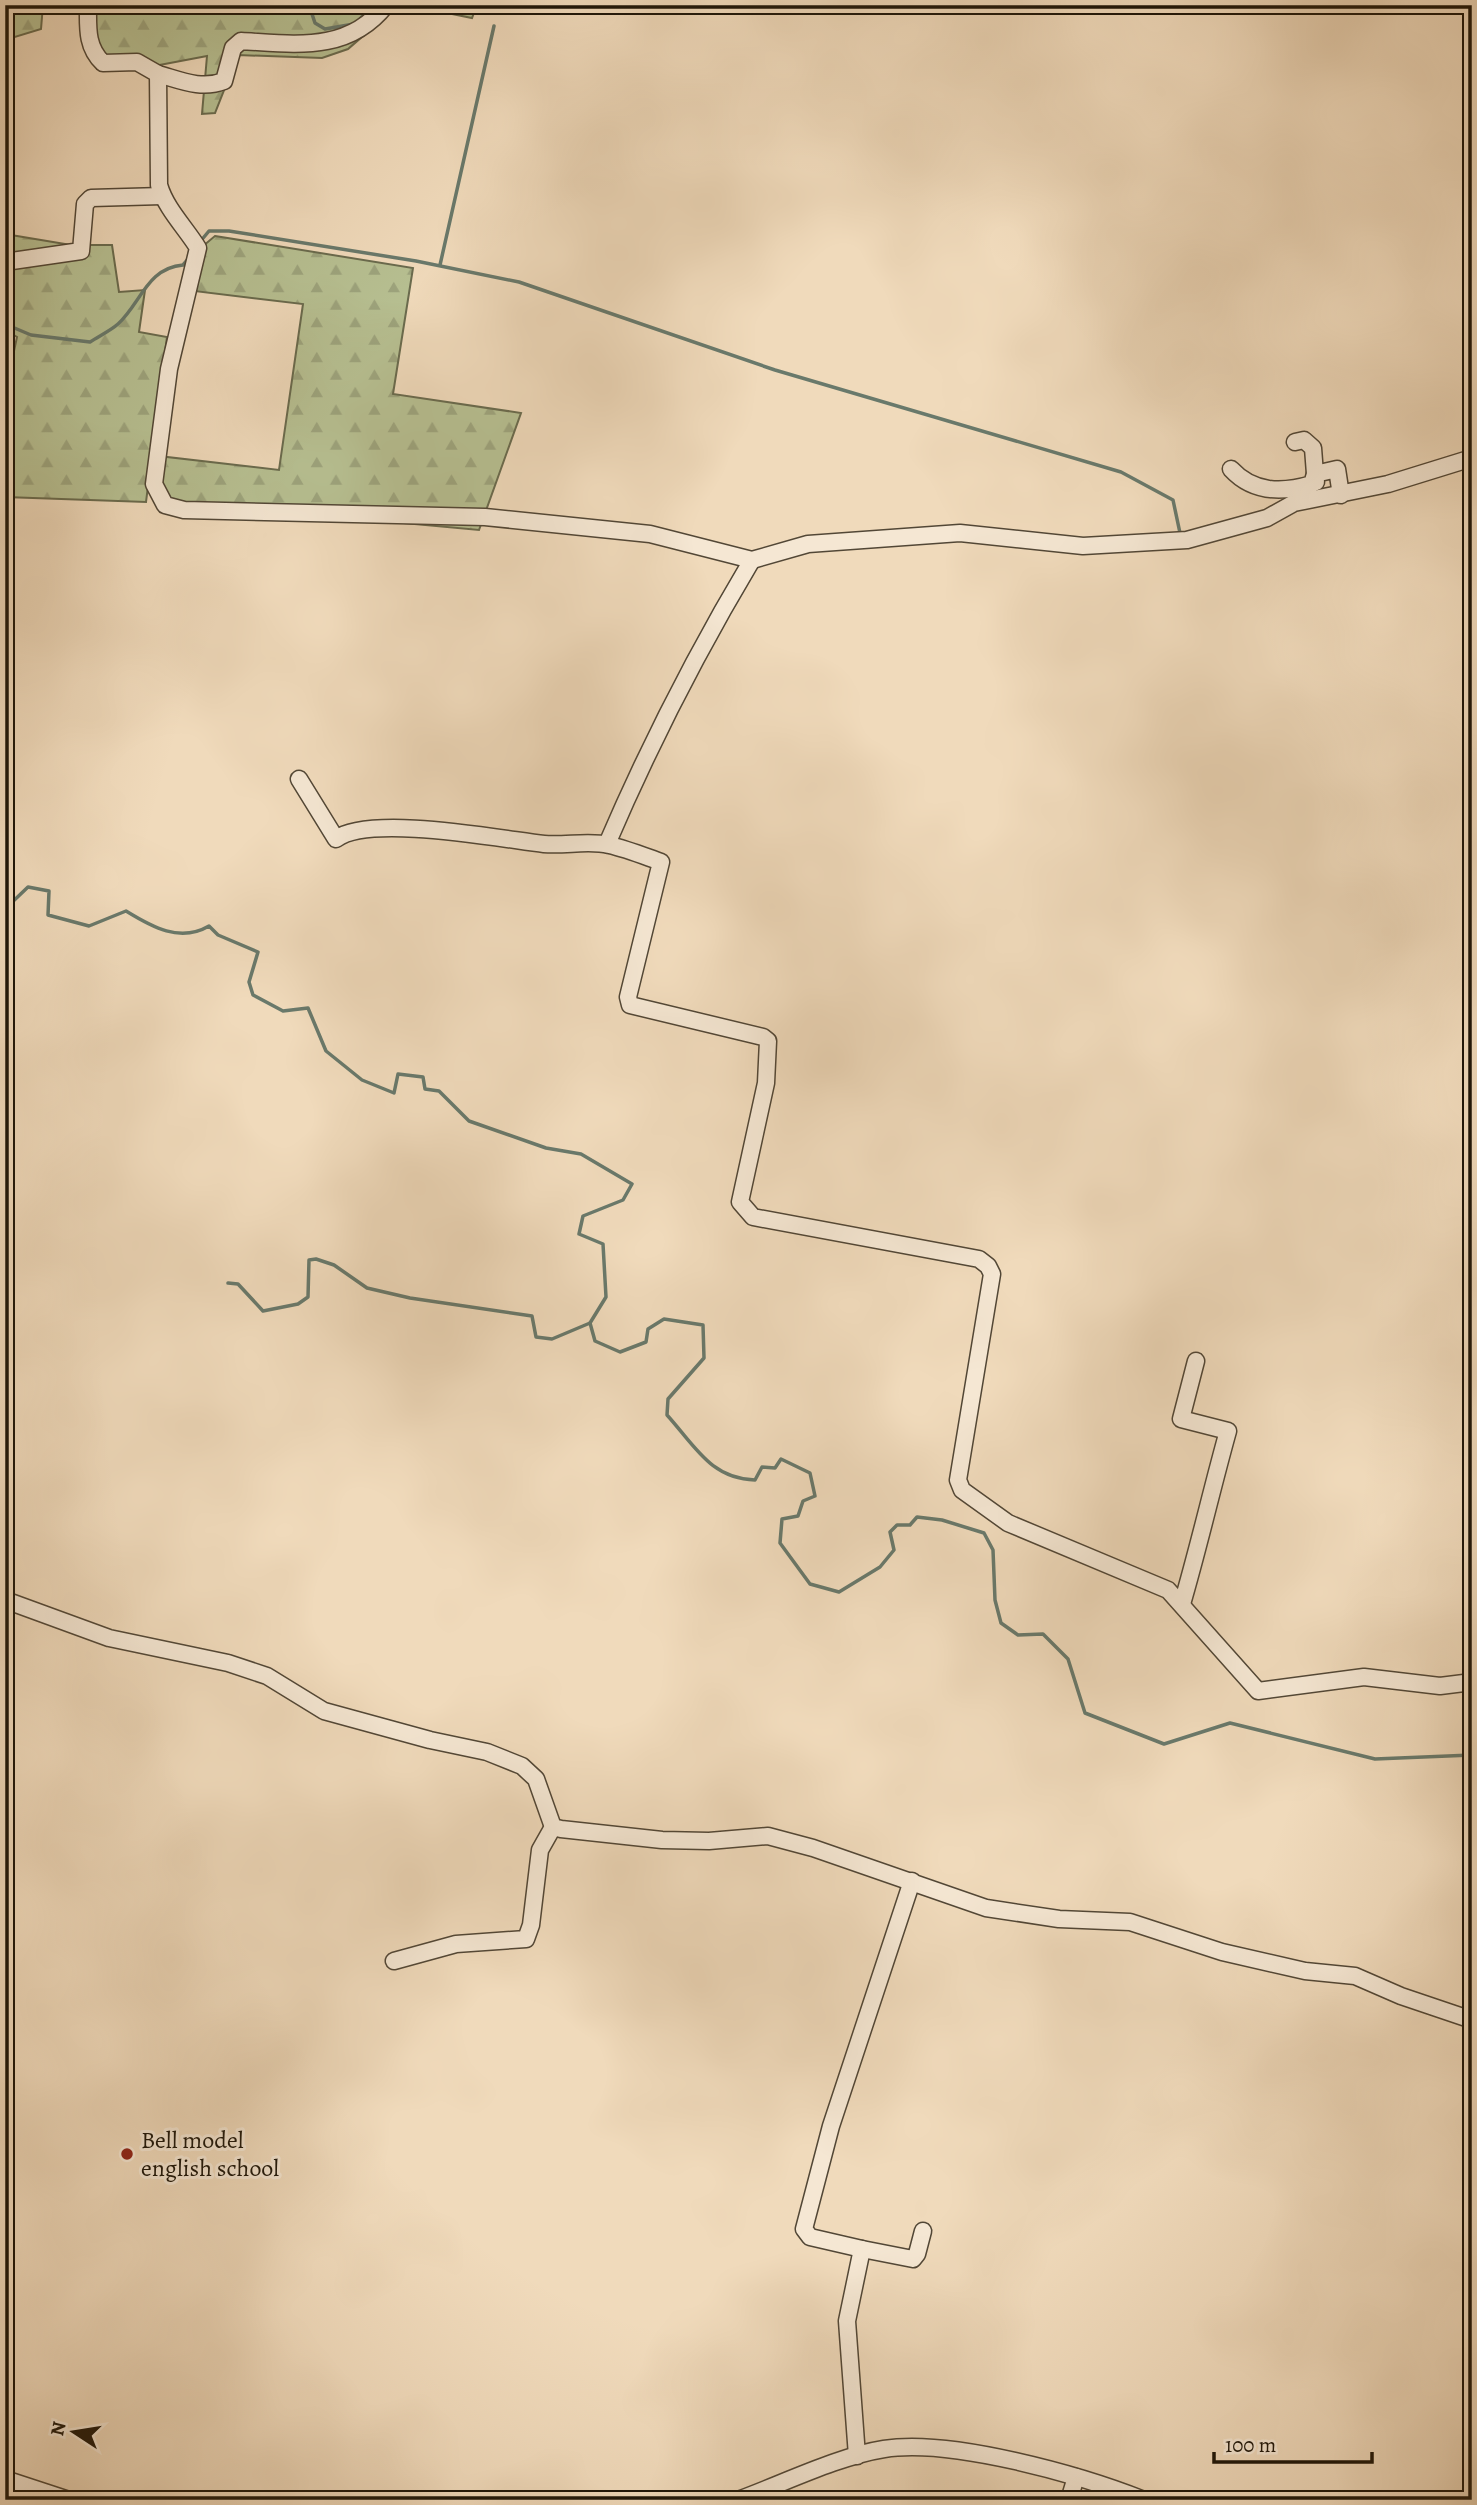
<svg xmlns="http://www.w3.org/2000/svg" width="1477" height="2505" font-family="Alegreya,serif">
  <style>
    .forest { fill: url(#forest-firs); stroke: #6a6b4e; stroke-width: 2 }
    .lines { fill: none; stroke-linecap: round; stroke-linejoin: round }
    .stream { stroke: #69796b; stroke-width: 3.5 }
    .minor-casing { stroke: #524736; stroke-width: 19 }
    .minor { stroke: #f5e7d3; stroke-width: 16 }
    .poi-dot { fill: #8f2418; stroke: #f5e7d3; stroke-width: 2.5 }
    .labels { text-anchor: middle; dominant-baseline: central; stroke-width: 6; stroke-linejoin: round; paint-order: stroke }
    .poi-label { font-size: 24px; fill: #1e1609; stroke: #f5e7d3; text-anchor: start }
  </style>
  <defs>
    <pattern id="forest-firs" width="22" height="20" patternUnits="userSpaceOnUse" patternTransform="scale(1.75)"><rect width="22" height="20" fill="#b7c092"/><path d="M5 1l3.5 6h-7zM16 11l3.5 6h-7z" fill="#9da47d"/></pattern>
  </defs>
  <rect width="100%" height="100%" fill="#f0dabb"/>
  <filter id="stains"><feTurbulence type="fractalNoise" baseFrequency=".00286" numOctaves="4"/><feColorMatrix values="0 0 0 0 .2 0 0 0 0 .09 0 0 0 0 .02 0 0 0 .5 -.17"/></filter>
  <radialGradient id="worn" r=".72"><stop offset=".6" stop-color="#630" stop-opacity="0"/><stop offset="1" stop-color="#630" stop-opacity=".3"/></radialGradient>
  <g class="forest">
    <polygon points="5,5 43,5 41,29 5,40"/>
    <polygon points="86,5 399,5 348,49 322,58 238,55 215,113 202,114 207,56 149,67 97,69"/>
    <polygon points="408,5 477,5 472,18"/>
    <polygon points="5,234 71,245 112,245 119,292 145,290 139,332 167,337 146,502 5,497 5,393 17,337 5,330"/>
    <polygon points="215,236 413,268 393,394 521,413 479,530 166,501 158,456 279,470 303,304 194,291 203,246"/>
  </g>
  <g class="lines">
    <g class="stream">
      <polyline points="309,5 315,23 325,29 354,24"/>
      <polyline points="5,11 11,5"/>
      <polyline points="360,19 373,5"/>
      <polyline points="199,243 209,231 229,231 416,261 519,282 775,370 1121,472 1173,500 1180,533"/>
      <polyline points="440,265 494,26"/>
      <path d="M5 324 31 335 90 342C99 336 110 331 118 324 141 303 147 268 183 265L189 258"/>
      <path d="M5 909 28 887 49 891 48 915 89 926 126 911C152 927 180 943 209 926L218 935 258 952 249 982 253 995 283 1011 308 1008 326 1051 362 1080 394 1093 398 1074 423 1077 425 1089 439 1091 469 1121 546 1148 581 1154 632 1184 623 1200 583 1216 579 1234 603 1244 606 1297 590 1323 595 1341 620 1352 646 1342 648 1329 664 1319 703 1325 704 1358 668 1399 667 1415C695 1446 711 1479 755 1480L762 1467 775 1468 781 1459 810 1473 815 1496 803 1501 798 1516 782 1519 780 1543 810 1584 839 1592 880 1567 894 1550 890 1532 897 1525H910L917 1517 942 1520 984 1533 993 1550 995 1600 1001 1623 1018 1635 1043 1634 1068 1659 1085 1713 1164 1744 1230 1723 1375 1759 1472 1755"/>
      <polyline points="228,1283 238,1284 263,1311 298,1304 308,1297 309,1260 316,1259 334,1265 367,1288 410,1298 532,1316 536,1337 552,1339 590,1323"/>
    </g>
    <g class="minor-casing">
      <g id="minor">
        <path d="M88 5C88 27 86 47 103 63L137 62 158 74 159 185C166 209 185 227 198 248L169 369 154 484 165 505 184 510 485 517 650 534 752 560 808 544 960 533 1083 546 1187 540 1267 518 1294 503 1388 484 1472 458"/>
        <polyline points="467,5 494,5"/>
        <path d="M158 74C180 80 201 90 224 81L233 48 241 41C296 44 348 53 386 5"/>
        <polyline points="5,262 81,251 85,204 91,198 162,196"/>
        <path d="M1231 469C1253 493 1282 493 1312 484L1315 474 1313 448 1304 440 1295 442"/>
        <polyline points="1316,482 1315,474 1337,469 1341,495"/>
        <path d="M299 779 336 839C369 814 501 839 544 844 565 846 589 840 609 845 627 849 644 856 661 862L628 997 630 1005 763 1037 768 1041 766 1083 740 1202 753 1217 979 1259 988 1266 992 1274 958 1480 962 1490 1008 1523 1168 1590 1258 1691 1364 1677 1440 1686 1472 1682"/>
        <path d="M607 844C649 746 697 652 752 560"/>
        <polyline points="5,1600 109,1638 228,1663 267,1676 324,1711 430,1740 487,1752 522,1766 536,1779 553,1827 561,1829 662,1840 709,1841 768,1836 813,1848 986,1908 1059,1919 1130,1922 1222,1952 1305,1971 1355,1976 1401,1996 1472,2020"/>
        <path d="M1182 1604C1199 1546 1212 1488 1228 1431L1181 1419 1196 1361"/>
        <polyline points="394,1961 456,1944 526,1939 531,1925 540,1850 553,1827"/>
        <polyline points="862,2249 913,2259 917,2254 923,2231"/>
        <polyline points="857,2456 847,2321 862,2249 810,2237 804,2229 831,2126 912,1881"/>
        <polyline points="5,2479 69,2500"/>
        <path d="M738 2500C782 2484 839 2456 884 2449 950 2438 1081 2475 1144 2500"/>
        <polyline points="1069,2500 1076,2477"/>
      </g>
    </g>
    <use href="#minor" class="minor"/>
  </g>
  <circle class="poi-dot" cx="127" cy="2154" r="7"/>
  <g class="labels">
    <g class="poi-label">
      <text x="141" y="2140">Bell model<tspan x="141" dy="28">english school</tspan></text>
    </g>
  </g>
  <rect width="1477" height="2505" fill="none" stroke="#f0dabb" stroke-width="28"/>
  <rect x="7" y="7" width="1463" height="2491" fill="none" stroke="#1e1609" stroke-width="3.5"/>
  <rect x="14" y="14" width="1449" height="2477" fill="none" stroke="#1e1609" stroke-width="2"/>
  <g transform="translate(74 2432) rotate(282)" stroke="#f5e7d3" stroke-width="5" paint-order="stroke">
  <path d="M0-5L12 26L0 18L-12 26Z" fill="#1e1609"/>
  <text y="-10" font-size="19" font-weight="bold" text-anchor="middle" fill="#1e1609">N</text>
  </g>
  <path d="M1214 2452v10h158v-10" fill="none" stroke="#1e1609" stroke-width="3.5"/>
  <text x="1225" y="2452" font-size="21" fill="#1e1609" stroke="#f5e7d3" stroke-width="5" paint-order="stroke">100 m</text>
  <rect width="100%" height="100%" filter="url(#stains)"/>
  <rect width="100%" height="100%" fill="url(#worn)"/>
</svg>
